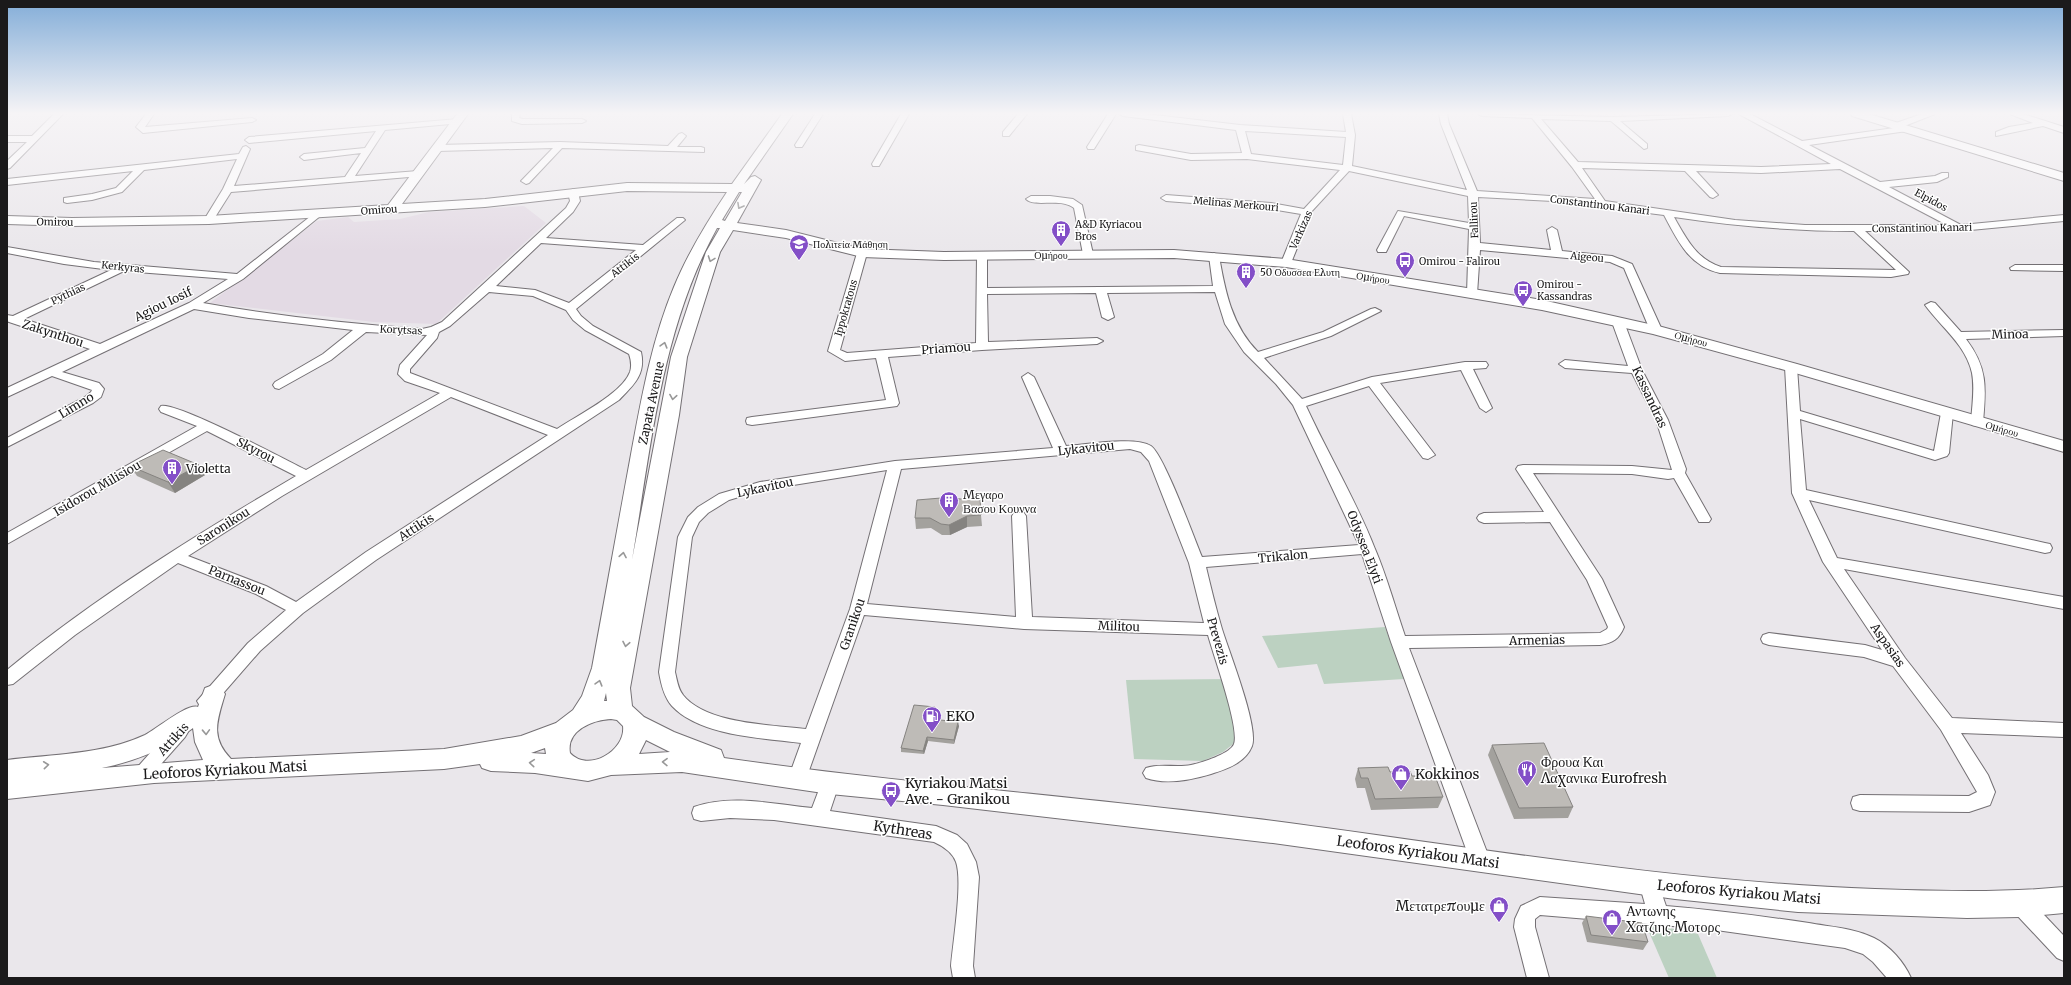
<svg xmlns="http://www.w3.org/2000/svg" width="2071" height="985" font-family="Merriweather,serif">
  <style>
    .built { fill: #e3dae4 }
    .green { fill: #bcd1c1 }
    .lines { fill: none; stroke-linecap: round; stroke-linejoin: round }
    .street-casing { stroke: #747074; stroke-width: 2 }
    .secondary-casing { stroke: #747074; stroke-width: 2 }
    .street { fill: #fff; fill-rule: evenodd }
    .secondary { fill: #fff; fill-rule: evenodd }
    .wall { fill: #a3a19d }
    .shaded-wall { fill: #858380 }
    .building { fill: #bebbb7; stroke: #858380 }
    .oneway { stroke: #989898 }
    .labels { text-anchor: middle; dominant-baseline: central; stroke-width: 3; stroke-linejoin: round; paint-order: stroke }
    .far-street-label { font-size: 10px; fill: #1b1a1b; stroke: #fff }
    .far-poi-label { font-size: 10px; fill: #1b1a1b; stroke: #fff; text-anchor: start }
    .street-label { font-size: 12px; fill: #1b1a1b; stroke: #fff }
    .poi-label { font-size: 12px; fill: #1b1a1b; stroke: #fff; text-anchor: start }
    .near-poi-label { font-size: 14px; fill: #1b1a1b; stroke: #fff; text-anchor: start }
    .near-street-label { font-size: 14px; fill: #1b1a1b; stroke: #fff }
  </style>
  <rect width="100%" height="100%" fill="#eae7eb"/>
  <polygon class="built" points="524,206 546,223 436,324 374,322 210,303 317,221 348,217 354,222 400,219 429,212"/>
  <g class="green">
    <polygon points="1385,627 1404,679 1324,684 1317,664 1278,668 1262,636"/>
    <polygon points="1229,679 1237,741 1223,752 1203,761 1134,759 1126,680"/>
    <polygon points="1645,923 1698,934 1717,978 1669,978"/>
  </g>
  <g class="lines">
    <g class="street-casing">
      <g id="street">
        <polygon points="54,114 63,114 10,168 7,169 7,161 27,142 7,142 7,136 32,136"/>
        <polygon points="146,114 154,114 145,127 252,118 256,120 252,122 143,133 136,127"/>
        <polygon points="512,114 520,114 519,118 523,119 582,119 586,121 582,123 522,124 512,121"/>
        <polygon points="815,114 823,114 802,147 796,147 795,145"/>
        <polygon points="901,114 909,114 879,166 873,166 872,164"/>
        <polygon points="1018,114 1027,114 1009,136 1003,136 1003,132"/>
        <polygon points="1108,114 1116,114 1094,149 1088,149 1087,147"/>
        <path d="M1119 114H1146L1240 125 1346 132 1343 114H1351L1355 135 1352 166 1467 190 1441 124 1439 114H1447L1449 124 1477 191 1595 199 1572 167 1532 118 1482 116 1478 114 1613 117 1732 114 1728 116 1620 121 1647 144V148L1644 149 1611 121 1541 119 1578 162 1761 167 1831 164 1739 114H1750L1802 141 1894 128 1892 126 1893 124 1922 114H1935L1902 127H1907V131L1809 145 1880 182 1935 176 1942 173H1948V177L1937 182 1889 187 1961 225 2064 215V221L1960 231H1865L1909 272 1908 274 1891 277 1720 273C1689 266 1678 241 1664 215L1553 201 1478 197 1480 243 1551 250 1547 230 1552 227 1557 230 1562 251 1612 256 1632 264 1662 330 1656 333 1650 330 1624 268 1610 262 1480 250 1477 294 1472 297 1467 294 1469 229 1404 216 1386 252H1378L1377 250 1398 211 1469 223 1468 196 1349 171 1312 211 1291 263 1286 266 1282 265 1281 263 1301 214 1271 209 1166 201 1161 198 1166 195 1271 203 1304 209 1340 170 1247 159 1191 160 1136 150V146L1139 145 1191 154 1242 153 1236 130 1123 116ZM1245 131 1346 137 1343 165 1251 154ZM1582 168 1685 171 1710 197 1713 198 1718 195 1696 171 1761 173 1840 169 1947 225H1805L1735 220 1605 201ZM1674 217C1734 226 1793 231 1854 231L1896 270 1721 267C1696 259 1686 238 1674 217Z"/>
        <polygon points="2010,114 2023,114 2064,127 2064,133 2043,126 1996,136 1996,132 2009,127 2033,123"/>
        <polygon points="458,119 462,121 461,123 385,130 355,176 418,171 423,174 421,176 231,192 212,222 209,223 204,220 223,189 237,159 144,170 122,192 92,200 67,203 64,202 64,198 92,194 116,188 133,171 7,185 7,179 239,154 243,147 246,146 250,149 234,186 345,177 361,153 304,160 300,157 304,154 365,148 376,131 249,143 245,140 249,137"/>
        <polygon points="682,133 686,136 677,147 701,147 704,148 704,152 562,148 529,183 526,184 521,181 523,179 553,148 437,151 433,148 437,145 560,142 668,146 679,134"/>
        <path d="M573 189 578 192 580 201 573 212 546 238 643 245 677 218H683L685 220 576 309 581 316 593 326 641 352C646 374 634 385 619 400L376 560 303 613 260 651 212 706 206 708 200 706 197 701 248 643 286 610 256 594 178 563 75 635 13 684 7 685V670C97 596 196 535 296 476L207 431 7 544V533L197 426 161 412 159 409 161 406C177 402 284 459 306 470L440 393 405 381 398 374 400 365 427 335 366 332 331 360 279 389 275 388 273 385 275 382 323 354 353 330 249 318 194 309 62 372 99 383 104 389 101 397 93 403 7 447V438L85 397 91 392 92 390 52 376 7 397V388L90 349 9 322 7 321V315L13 316 111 270 64 264 7 253V247L94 262 237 274 316 212 321 215 319 217 243 279 203 303C276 316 349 324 422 329L431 327 442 322 566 208 570 201 568 192ZM541 243 636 250 569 303 535 290 496 286ZM124 271 228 279 189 303 100 344 24 319ZM489 292 533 296 566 310 573 320 585 330 629 354C631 360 632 366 630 372 622 394 576 416 557 429L410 373V369L437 338 439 332 450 326ZM451 397 548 435 366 552 296 602 266 586 188 556 282 496Z"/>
        <path d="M1050 196 1073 199 1082 205 1093 254 1092 256 1088 257 1083 254 1074 208C1060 197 1035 208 1026 199L1031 196Z"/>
        <path d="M862 250 867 253 840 350 847 353 976 343 977 256 978 254 982 253 987 256V288L1213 286 1209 256 1214 253 1219 256C1225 291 1232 326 1258 352L1323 332 1371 309 1375 308 1381 311 1331 336 1264 358 1302 399 1372 377 1465 362H1486L1488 365 1486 368 1473 369 1492 408 1486 412 1480 408 1461 370 1380 383 1435 455 1428 459 1423 458 1369 386 1306 406C1328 454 1356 500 1375 549 1387 577 1395 607 1405 636L1600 633 1607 629 1608 627 1587 580 1550 522 1484 523 1479 521 1477 518 1479 515 1484 513 1544 512 1516 469 1518 466 1523 465 1632 466 1672 470 1656 420 1632 373 1565 368 1559 364 1565 360 1628 366 1612 322 1614 320 1618 319 1624 322 1642 370 1668 420 1686 469 1685 473 1711 519 1709 522H1699L1674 478 1668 479 1632 474 1533 473 1602 579 1624 627C1619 639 1613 643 1600 645L1409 648 1490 860 1487 866 1480 869 1473 866 1470 860 1391 642 1362 554 1206 567C1211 588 1216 609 1222 629 1229 652 1259 727 1252 746 1245 763 1227 769 1211 774 1191 780 1166 785 1146 778L1143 773 1146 768C1160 763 1176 768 1191 765 1201 763 1230 754 1234 744 1240 728 1213 654 1208 635L1024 629 864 615 806 779 804 784 797 787 790 784 788 779 801 743C763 738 700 736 672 706 664 697 661 684 659 672L678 537 688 517 698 507 719 494 760 482 895 461 1053 448 1022 377 1028 373 1034 377 1066 446C1085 445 1135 436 1151 446 1164 455 1194 538 1202 557L1359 545 1293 405 1276 384 1244 352 1225 324 1215 292 1107 293 1114 317 1108 320 1102 317 1096 293 987 294 988 342 1097 338 1103 341 1097 344 982 350 888 357 899 403 897 406 752 425 747 424 746 421 747 418 752 417 886 400 876 358 845 361 828 351 857 253ZM1130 449 1141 452 1149 461 1189 563 1204 623 1032 617 1026 516 1024 513H1014L1012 516 1016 617 867 604 901 469ZM887 470 850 609 806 729C772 725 706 724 683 695 678 689 677 680 675 672L692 537 699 522 708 513 729 500 762 490Z"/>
        <polygon points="2015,265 2064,265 2064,271 2011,270 2010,268"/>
        <path d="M1931 302 1935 303 1961 332 2064 330V336L1966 339C1988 368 1986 388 1983 422L1977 426 1972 425 1971 422C1972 406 1975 389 1972 373 1966 345 1941 327 1925 305Z"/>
        <polygon points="1791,363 1797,367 1800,411 1934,451 1941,413 1947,409 1953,413 1949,453 1947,456 1935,460 1800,419 1806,490 2045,543 2050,544 2052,548 2050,552 2045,553 1809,500 1837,558 2064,597 2064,609 1844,569 1905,658 1952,718 2064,723 2064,737 1961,733 1988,775 1995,792 1990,805 1969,812 1860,811 1853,809 1851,803 1853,797 1860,795 1969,796 1977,792 1941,730 1893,666 1864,657 1769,645 1763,643 1761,639 1763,635 1769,633 1865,645 1882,650 1823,562 1792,493 1785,367"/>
        <polygon points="179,725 185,727 188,732 185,737 147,780 141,783 135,780 132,775 135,770 173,727"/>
        <path d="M830 776 837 779 839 784 830 811 936 826 957 835 967 844 976 862 979 877 973 966 975 978H953L951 966C953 942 963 882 956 862 953 853 943 846 934 842L774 820 730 818 701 821 694 819 692 813 694 807C731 794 774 804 812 808L823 779Z"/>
        <path d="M1649 874 1656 877 1666 906C1714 910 1761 916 1809 923 1831 927 1854 928 1874 938 1890 946 1904 962 1911 978H1887L1873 962 1863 954 1845 948 1709 929 1540 915 1535 919V927L1549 978H1527L1514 927 1515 919 1521 906 1540 897 1645 904 1639 883 1642 877Z"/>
        <polygon points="2020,895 2027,897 2064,936 2064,961 2057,958 2013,911 2010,904 2013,897"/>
      </g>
    </g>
    <g class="secondary-casing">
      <g id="secondary">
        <path d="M457 114H468L402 204 485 199 627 183 732 184 782 114H793L744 184 751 177 755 176 761 180 737 223 786 230 862 249 944 252 1174 250 1286 259 1542 300 1662 327 1797 364 2064 441V452L1785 370 1653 334 1542 310 1286 267 1174 258 944 260 862 257 786 238 733 230 720 252 687 357 679 415 630 688 632 706 644 717 674 732 721 750 724 758C911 785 1101 798 1289 823 1484 849 1678 882 1875 889 1938 891 2001 893 2064 887V913L2020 917 1967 918 1798 912 1675 899 1273 843 943 805 830 794 682 772 611 775 588 781 535 773 491 771 482 768 480 764 444 769 154 783 7 799V760C53 754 102 755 145 735 157 729 187 703 198 707L205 688 213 685 221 688 225 694C217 721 210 737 231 759L444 749 521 736 556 723 573 710 582 696 592 668C605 599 617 529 630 460 641 401 651 342 674 287 688 253 707 222 727 192L627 191 485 207 209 224 72 226 7 224V216L72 218 209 216 388 205ZM739 192H742L725 221 722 220ZM717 228H720L706 252 671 357 632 560C651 447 661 329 717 228ZM606 693 607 701H604ZM611 719 617 720 623 726C626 751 588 773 570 753 566 730 593 720 611 719ZM193 728 195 742 203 760 102 768C136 761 166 749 193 728ZM646 740 670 752 639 754ZM545 748 546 754 531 753Z"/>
        <polygon points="1851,114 1869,114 2064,173 2064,181 1852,116"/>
      </g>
    </g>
    <use href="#street" class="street"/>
    <use href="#secondary" class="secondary"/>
  </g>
  <g class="wall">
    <polygon points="130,466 205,475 175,493 137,476"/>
    <polygon points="981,515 982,526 967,527 950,535 942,535 931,528 916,529 915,518"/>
    <polygon points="935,707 936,711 933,720 959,726 954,744 928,741 924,754 901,752 901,748"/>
    <polygon points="1492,745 1573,807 1568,818 1514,819 1488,755"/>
    <polygon points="1358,768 1390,772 1412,776 1443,797 1438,808 1371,810 1365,788 1357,788 1355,779"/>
    <polygon points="1586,916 1648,942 1643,950 1587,942 1582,923"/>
  </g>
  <g class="shaded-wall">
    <polygon points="199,465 205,475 175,493 168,482"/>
    <polygon points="967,516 967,527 950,535 949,525"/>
    <polygon points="935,707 936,711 932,723 932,719"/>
    <polygon points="958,722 959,726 954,744 954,740"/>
    <polygon points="927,737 928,741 924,754 923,751"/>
  </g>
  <g class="building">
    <polygon points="163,450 199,465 168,482 130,466"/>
    <polygon points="953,497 960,499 980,498 981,515 967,516 949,525 941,524 930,518 915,518 917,500"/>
    <polygon points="914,705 935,707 932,719 958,722 954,740 927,737 923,751 901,748"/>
    <polygon points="1544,743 1573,807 1519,808 1492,745"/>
    <polygon points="1388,767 1390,772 1410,771 1412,776 1435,776 1443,797 1375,799 1368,778 1361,778 1358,768"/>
    <polygon points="1586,916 1642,923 1648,942 1591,935"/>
  </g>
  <defs><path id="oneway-chevron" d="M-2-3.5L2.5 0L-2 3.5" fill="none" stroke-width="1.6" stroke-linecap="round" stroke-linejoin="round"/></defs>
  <g class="oneway">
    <use href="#oneway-chevron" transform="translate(740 206) rotate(119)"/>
    <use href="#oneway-chevron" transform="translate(711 259) rotate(110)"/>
    <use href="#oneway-chevron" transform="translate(664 345) rotate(-74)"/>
    <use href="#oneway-chevron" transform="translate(673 397) rotate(99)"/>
    <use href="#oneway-chevron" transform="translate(623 555) rotate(-80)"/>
    <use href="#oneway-chevron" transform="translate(626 644) rotate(101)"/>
    <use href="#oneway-chevron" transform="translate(599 683) rotate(-74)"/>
    <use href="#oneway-chevron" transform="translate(206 732) rotate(88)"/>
    <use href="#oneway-chevron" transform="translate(665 762) rotate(-179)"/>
    <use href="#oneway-chevron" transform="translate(532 763) rotate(-175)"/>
    <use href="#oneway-chevron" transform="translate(46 765) rotate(-6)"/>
  </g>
  <linearGradient id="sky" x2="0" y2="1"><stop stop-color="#83add8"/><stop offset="0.45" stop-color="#f6f4f6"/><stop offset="1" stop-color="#f6f4f6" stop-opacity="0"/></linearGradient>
  <rect width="2071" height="252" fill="url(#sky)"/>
  <defs>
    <g id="building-pin" transform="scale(1)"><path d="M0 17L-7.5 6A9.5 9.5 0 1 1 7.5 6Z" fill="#834fc7" stroke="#fff"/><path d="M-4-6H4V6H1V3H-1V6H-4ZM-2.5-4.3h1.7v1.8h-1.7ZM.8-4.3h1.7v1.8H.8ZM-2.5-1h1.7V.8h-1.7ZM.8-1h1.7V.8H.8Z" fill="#fff"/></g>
    <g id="school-pin" transform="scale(1)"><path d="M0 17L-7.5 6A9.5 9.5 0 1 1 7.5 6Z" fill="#834fc7" stroke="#fff"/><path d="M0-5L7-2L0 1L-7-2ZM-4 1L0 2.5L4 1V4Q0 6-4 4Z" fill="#fff"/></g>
    <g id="bus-pin" transform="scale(1)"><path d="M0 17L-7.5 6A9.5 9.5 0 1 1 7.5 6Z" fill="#834fc7" stroke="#fff"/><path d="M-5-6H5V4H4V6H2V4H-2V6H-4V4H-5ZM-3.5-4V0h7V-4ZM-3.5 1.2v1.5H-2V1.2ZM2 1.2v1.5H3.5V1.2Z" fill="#fff"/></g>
    <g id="fuel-pin" transform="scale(1)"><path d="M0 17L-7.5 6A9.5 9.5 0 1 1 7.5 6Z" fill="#834fc7" stroke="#fff"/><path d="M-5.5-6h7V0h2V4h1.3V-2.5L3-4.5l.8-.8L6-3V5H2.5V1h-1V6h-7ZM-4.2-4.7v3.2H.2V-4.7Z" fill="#fff"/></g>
    <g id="restaurant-pin" transform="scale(1)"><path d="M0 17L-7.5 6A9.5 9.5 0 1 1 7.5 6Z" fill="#834fc7" stroke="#fff"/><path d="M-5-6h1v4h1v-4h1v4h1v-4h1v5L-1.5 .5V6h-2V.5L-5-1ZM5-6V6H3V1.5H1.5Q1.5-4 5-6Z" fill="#fff"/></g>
    <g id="shop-pin" transform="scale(1)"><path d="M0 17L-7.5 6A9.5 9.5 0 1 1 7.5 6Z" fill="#834fc7" stroke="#fff"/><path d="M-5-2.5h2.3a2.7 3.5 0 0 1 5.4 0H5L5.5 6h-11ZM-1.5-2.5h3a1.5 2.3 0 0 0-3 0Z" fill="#fff"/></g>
  </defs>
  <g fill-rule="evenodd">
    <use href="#building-pin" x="1061" y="230"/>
    <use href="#school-pin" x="799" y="244"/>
    <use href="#bus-pin" x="1405" y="261"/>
    <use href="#building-pin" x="1246" y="272"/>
    <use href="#bus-pin" x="1523" y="290"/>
    <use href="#building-pin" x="172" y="468"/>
    <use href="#building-pin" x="949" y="501"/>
    <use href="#fuel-pin" x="932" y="716"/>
    <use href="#restaurant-pin" x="1527" y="770"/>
    <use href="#shop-pin" x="1401" y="774"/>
    <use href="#bus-pin" x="891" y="791"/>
    <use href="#shop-pin" x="1499" y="906"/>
    <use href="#shop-pin" x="1612" y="919"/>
  </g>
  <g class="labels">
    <g class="far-street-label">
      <text transform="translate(1931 200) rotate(28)">Elpidos</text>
      <text transform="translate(1236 204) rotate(5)">Melinas Merkouri</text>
      <text transform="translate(1600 205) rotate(7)">Constantinou Kanari</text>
      <text transform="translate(379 210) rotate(-4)">Omirou</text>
      <text transform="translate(1474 220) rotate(-92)">Fallirou</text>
      <text transform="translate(55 222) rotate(1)">Omirou</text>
      <text transform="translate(1922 228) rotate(-1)">Constantinou Kanari</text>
      <text transform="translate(1301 230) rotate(-66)">Varkizas</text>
      <text x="1051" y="255">Ομήρου</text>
      <text transform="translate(1587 257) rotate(5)">Aigeou</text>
      <text transform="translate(625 265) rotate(-38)">Attikis</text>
      <text transform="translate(123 267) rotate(6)">Kerkyras</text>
      <text transform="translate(1373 278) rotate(9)">Ομήρου</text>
      <text transform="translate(68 294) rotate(-25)">Pythias</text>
      <text transform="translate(846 308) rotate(-74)">Ippokratous</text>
      <text transform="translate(401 330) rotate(3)">Korytsas</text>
      <text transform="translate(1691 339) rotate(15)">Ομήρου</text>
      <text transform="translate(2002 429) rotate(16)">Ομήρου</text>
    </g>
    <g class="far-poi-label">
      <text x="1075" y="224">A&amp;D Kyriacou<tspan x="1075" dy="12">Bros</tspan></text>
      <text x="813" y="244">Πολιτεία Μάθηση</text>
      <text x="1419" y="261">Omirou - Falirou</text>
      <text x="1260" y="272">50 Οδυσσεα Ελυτη</text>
      <text x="1537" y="284">Omirou -<tspan x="1537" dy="12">Kassandras</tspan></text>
    </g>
    <g class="street-label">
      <text transform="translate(163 304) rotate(-26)">Agiou Iosif</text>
      <text transform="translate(53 333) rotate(18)">Zakynthou</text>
      <text transform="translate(2010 334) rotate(-1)">Minoa</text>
      <text transform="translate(946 348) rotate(-4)">Priamou</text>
      <text transform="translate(1650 397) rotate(65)">Kassandras</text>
      <text transform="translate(651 403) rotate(-78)">Zapata Avenue</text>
      <text transform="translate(76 405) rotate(-31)">Limno</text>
      <text transform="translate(1086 448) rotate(-6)">Lykavitou</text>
      <text transform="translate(256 450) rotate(27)">Skyrou</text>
      <text transform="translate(765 487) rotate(-12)">Lykavitou</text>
      <text transform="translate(97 488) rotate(-30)">Isidorou Milisiou</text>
      <text transform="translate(223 526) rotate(-32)">Saronikou</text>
      <text transform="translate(416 527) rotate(-33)">Attikis</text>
      <text transform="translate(1365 547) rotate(69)">Odyssea Elyti</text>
      <text transform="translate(1283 556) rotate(-5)">Trikalon</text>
      <text transform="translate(237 580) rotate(22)">Parnassou</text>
      <text transform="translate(852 624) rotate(-71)">Granikou</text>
      <text transform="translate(1119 626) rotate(2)">Militou</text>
      <text transform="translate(1537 640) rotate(-1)">Armenias</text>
      <text transform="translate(1218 641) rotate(74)">Prevezis</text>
      <text transform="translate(1888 645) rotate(55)">Aspasias</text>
      <text transform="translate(173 739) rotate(-48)">Attikis</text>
    </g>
    <g class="poi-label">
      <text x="186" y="468">Violetta</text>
      <text x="963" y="494">Μεγαρο<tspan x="963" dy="14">Βασου Κουννα</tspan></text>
    </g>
    <g class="near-poi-label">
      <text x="946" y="716">EKO</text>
      <text x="1541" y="762">Φρουα Και<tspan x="1541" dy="16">Λαχανικα Eurofresh</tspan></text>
      <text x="1415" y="774">Kokkinos</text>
      <text x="905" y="783">Kyriakou Matsi<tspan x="905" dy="16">Ave. - Granikou</tspan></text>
      <text x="1485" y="906" text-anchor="end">Μετατρεπουμε</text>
      <text x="1626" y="911">Αντωνης<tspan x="1626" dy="16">Χατζιης Μοτορς</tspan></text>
    </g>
    <g class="near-street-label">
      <text transform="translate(225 770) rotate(-3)">Leoforos Kyriakou Matsi</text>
      <text transform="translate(903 830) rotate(9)">Kythreas</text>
      <text transform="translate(1418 852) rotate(8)">Leoforos Kyriakou Matsi</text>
      <text transform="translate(1739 892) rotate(5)">Leoforos Kyriakou Matsi</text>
    </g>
  </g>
  <rect width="2071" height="985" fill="none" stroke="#1b1a1b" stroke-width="16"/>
</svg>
